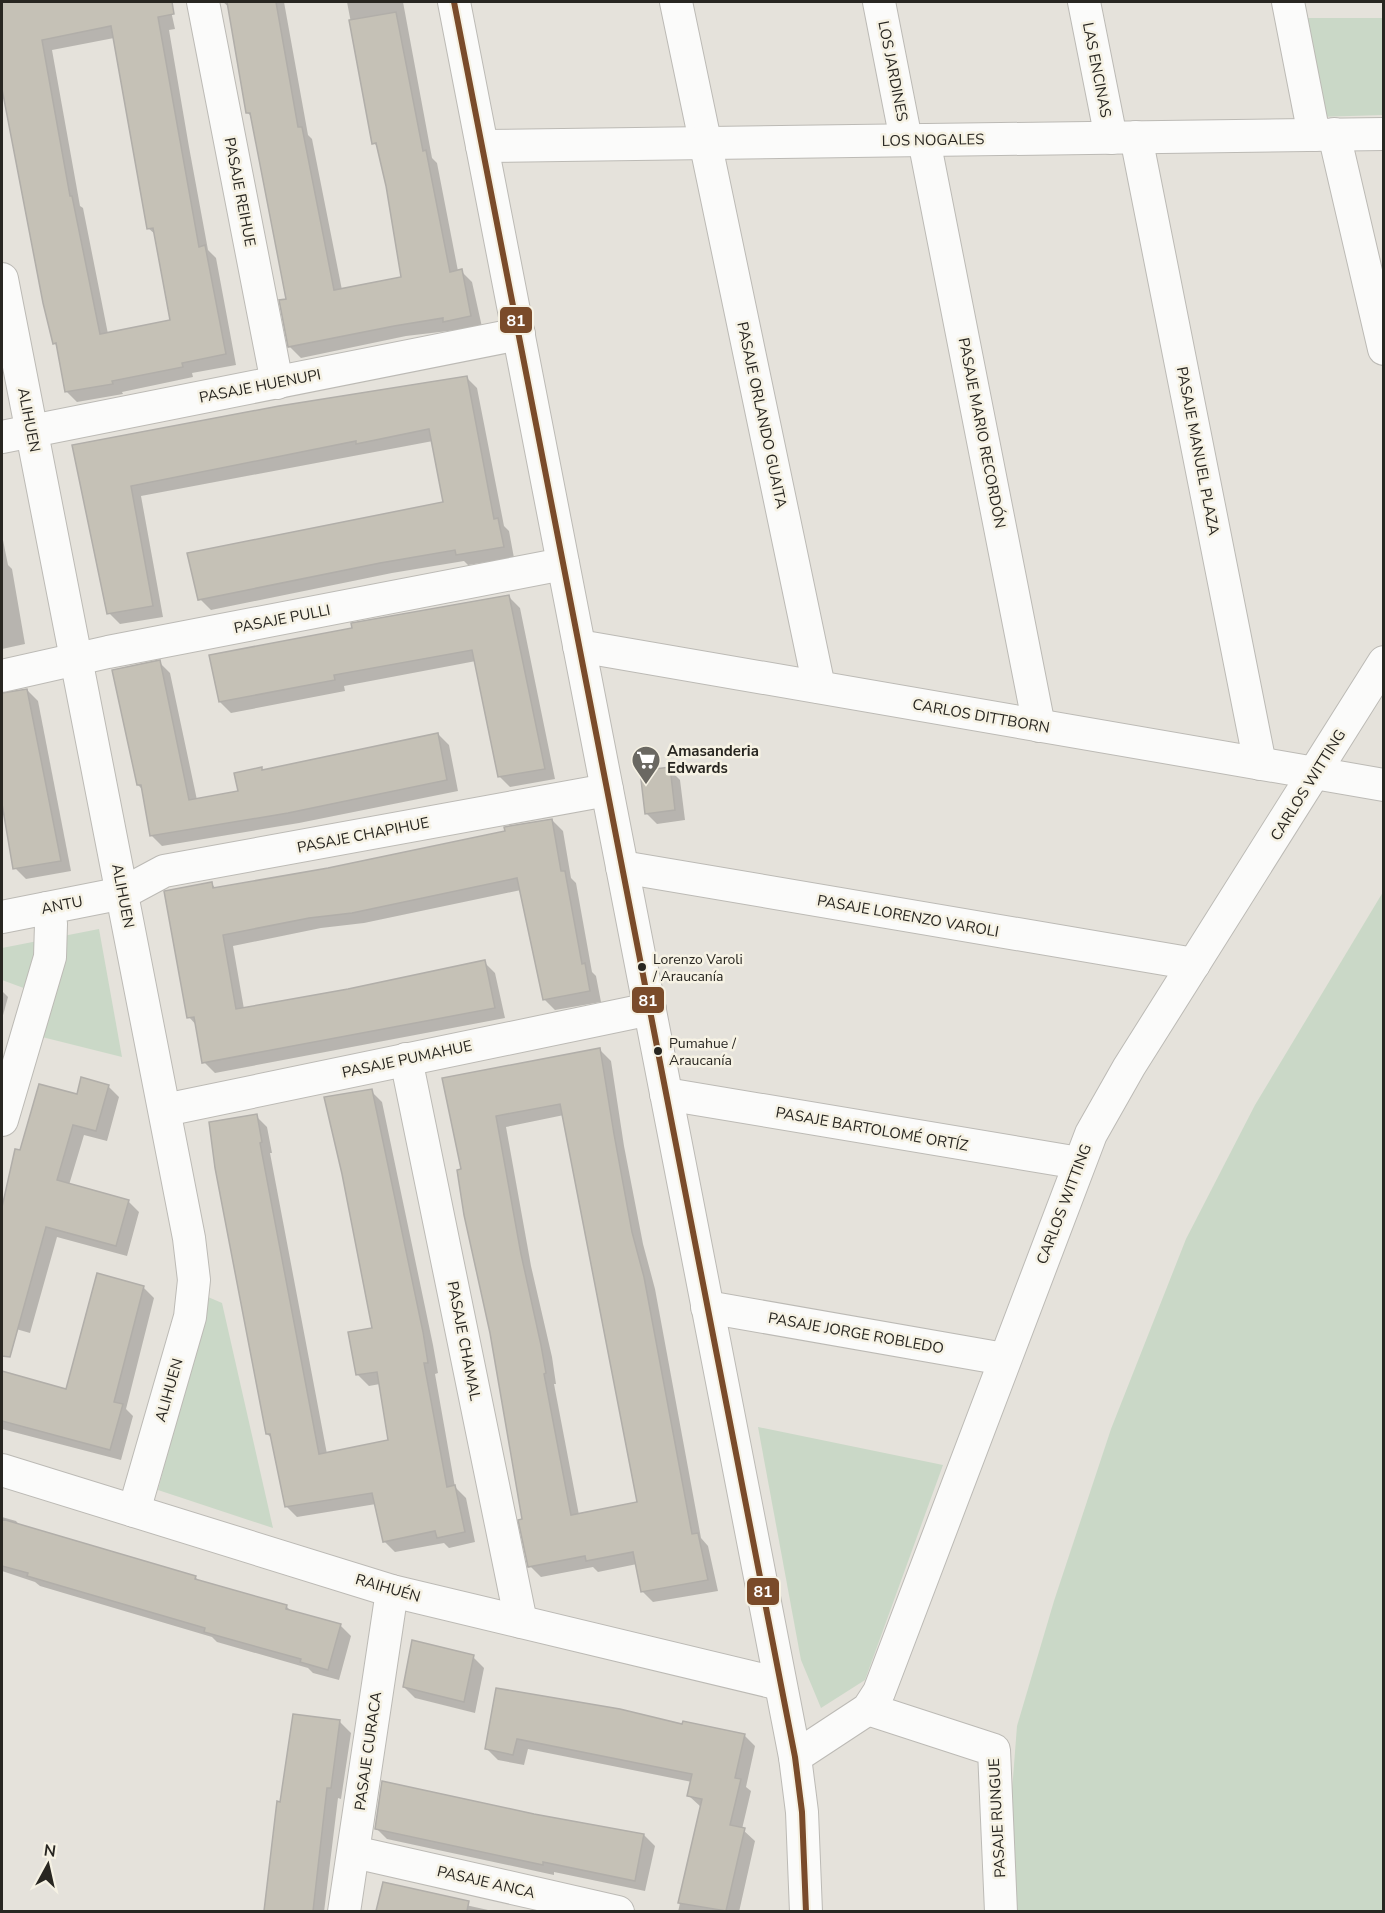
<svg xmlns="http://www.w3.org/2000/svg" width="1385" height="1913" font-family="'Nunito Sans',sans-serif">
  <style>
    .green { fill: #cad8c7 }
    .shadow { fill: #0003; fill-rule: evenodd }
    .building { fill: #c5c1b6; stroke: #b1aea9; stroke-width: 1.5; fill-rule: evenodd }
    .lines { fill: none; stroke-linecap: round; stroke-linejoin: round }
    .minor-casing { stroke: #bcbab5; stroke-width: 34 }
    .minor { stroke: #fbfbfa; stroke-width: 32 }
    .bus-1-casing { stroke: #f6f2e4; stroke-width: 10 }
    .bus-1 { stroke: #7a4b2a; stroke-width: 6 }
    .bus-dot { fill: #282621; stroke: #f6f2e4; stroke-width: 2 }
    .labels { text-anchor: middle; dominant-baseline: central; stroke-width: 5; stroke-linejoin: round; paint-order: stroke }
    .bus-label { font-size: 14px; fill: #282621; stroke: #f6f2e4; text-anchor: start }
    .street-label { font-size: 15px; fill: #282621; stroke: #f6f2e4 }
    .poi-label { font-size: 15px; font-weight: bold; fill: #282621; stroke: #f6f2e4; text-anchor: start }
    .line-badge { stroke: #f6f2e4; stroke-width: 2 }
    .badge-label { font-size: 16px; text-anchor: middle; font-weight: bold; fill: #fff }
  </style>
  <rect width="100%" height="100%" fill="#e5e2db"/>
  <g class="green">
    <polygon points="1306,18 1383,18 1383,115 1318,117"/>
    <polygon points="1383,892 1383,1911 1014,1912 1009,1830 1017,1726 1054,1601 1111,1429 1186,1239 1255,1105"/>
    <polygon points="99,929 122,1057 42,1037 48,997 2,980 2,948"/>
    <polygon points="208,1297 222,1303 273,1528 158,1490"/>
    <polygon points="758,1427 943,1465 865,1680 821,1708 801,1660"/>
  </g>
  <g class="shadow">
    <path d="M2 2H169L175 29 169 30 189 147 208 250 216 258 236 365 192 373 193 377 122 392 123 394 77 402 66 391 59 347 54 343 2 76ZM114 38 148 228 156 235 172 321 108 334 83 208 80 206 52 50Z"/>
    <polygon points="223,2 284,2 308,135 312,139 342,290 403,278 387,186 379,148 374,143 347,2 403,2 432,158 437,163 458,271 461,271 472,282 482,327 406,336 301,358 290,347 287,300 253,118 248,113 229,7"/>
    <polygon points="466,377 477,388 504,526 509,531 514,558 468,565 464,561 392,573 211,610 200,599 444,504 433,441 141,496 163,617 120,624 109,613 74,446"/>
    <polygon points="2,535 8,565 12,569 25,644 2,649"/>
    <polygon points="509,597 520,608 555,779 510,787 499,776 476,661 344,686 345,691 231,713 220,702"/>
    <polygon points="159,662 170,673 197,800 239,792 261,769 264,771 438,734 449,745 458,791 299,823 162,846 151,835 143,790 138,785"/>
    <polygon points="27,690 38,701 71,871 26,879 15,868 2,801 2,694"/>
    <polygon points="669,769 680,780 685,820 657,824 646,813"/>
    <polygon points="552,820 563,831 571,878 576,883 592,972 596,976 601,1002 555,1010 544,999 521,890 364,923 321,928 233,946 244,1009 348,991 484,962 495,973 505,1018 215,1073 204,1062 197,1026 189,1017 212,884 216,889 329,870 507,832"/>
    <polygon points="2,991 8,997 2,1019"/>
    <path d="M600 1050 611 1061 624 1146 643 1244 655 1289 701 1538 708 1546 718 1591 653 1602 642 1591 637 1564 598 1572 593 1567 541 1577 530 1566 524 1520 463 1170 444 1079ZM564 1115 638 1503 579 1515 554 1384H556L552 1357 531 1266 506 1127Z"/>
    <polygon points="108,1086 119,1097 107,1141 84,1135 69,1185 128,1201 139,1212 127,1256 57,1237 30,1333 2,1325 2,1207 17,1150 21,1152 78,1096"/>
    <polygon points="371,1091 382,1102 433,1345 438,1373 435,1374 455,1487 466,1498 475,1542 449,1548 444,1543 395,1552 384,1541 376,1504 297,1517 286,1506 273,1439 267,1434 256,1116 267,1127 272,1153 270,1153 327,1454 390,1442 380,1384 369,1386 358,1375 374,1329"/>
    <polygon points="143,1287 154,1298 126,1409 133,1416 121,1460 2,1429 2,1372 67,1390"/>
    <polygon points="2,1517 16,1521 20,1526 195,1577 200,1582 286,1606 292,1612 340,1625 351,1636 339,1680 313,1673 308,1668 217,1642 212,1637 40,1586 35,1582 2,1571"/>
    <polygon points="473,1657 484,1668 475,1713 415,1698 404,1687"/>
    <polygon points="497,1689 683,1726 744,1735 755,1746 746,1787 751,1791 742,1829 755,1841 739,1912 678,1912 701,1807 689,1796 692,1782 528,1749 524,1765 498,1760 487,1749"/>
    <polygon points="340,1722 351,1733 341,1799 338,1798 324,1912 266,1912 281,1803"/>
    <polygon points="534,1816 644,1835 655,1846 645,1891 554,1872 554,1875 387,1839 376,1828"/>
    <polygon points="384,1884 434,1898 497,1912 377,1912"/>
  </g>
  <g class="building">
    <path d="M2 2H172L174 14 158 17 199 247 205 245 226 354 182 363 183 367 112 381 113 384 65 392 56 343 53 344 43 303 2 89ZM111 26 147 229 153 228 170 320 100 334 72 196H70L42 40Z"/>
    <polygon points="227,2 276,2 298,127 302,127 334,290 401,277 386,186 376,143 372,144 349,20 396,12 423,151 426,150 450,272 462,269 471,316 443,322 443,318 394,326 288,347 279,300 286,299 250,113 246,113"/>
    <polygon points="467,376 494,519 498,518 504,547 456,555 455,550 380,563 198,600 187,553 443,502 429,429 356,444 356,441 131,486 153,606 107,614 72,445 279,406"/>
    <polygon points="509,595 545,769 498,777 472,650 334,675 335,680 219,702 209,655 352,628 351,623"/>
    <polygon points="160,660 189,800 238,791 234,773 262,767 262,770 438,733 447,780 288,813 150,836 141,785 137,785 112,670"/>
    <polygon points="27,689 61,861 13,869 2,804 2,693"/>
    <polygon points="670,767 675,810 645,814 640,771"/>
    <polygon points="552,819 561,871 565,871 582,964 585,963 590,991 543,1000 517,878 352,913 309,918 223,935 236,1009 348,989 485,960 495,1008 202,1063 194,1017 187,1018 164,891 212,882 213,888 328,868 505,831 504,827"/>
    <path d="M600 1048 614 1134 632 1232 644 1277 692 1534 698 1533 708 1580 641 1592 633 1552 586 1561 585 1556 528 1567 518 1520 522 1519 490 1333 464 1215 457 1170 461 1169 442 1078ZM560 1104 637 1502 571 1515 544 1374 546 1373 541 1345 521 1254 496 1116Z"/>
    <polygon points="81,1077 109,1085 96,1131 73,1125 57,1180 129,1200 116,1246 46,1227 10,1357 2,1356 2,1207 15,1149 20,1150 39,1084 77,1094"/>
    <polygon points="372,1089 423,1332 428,1363 424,1363 447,1487 455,1485 465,1532 437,1538 435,1531 383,1542 372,1493 285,1507 270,1434 266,1434 215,1168 209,1122 257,1114 262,1142 260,1143 319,1454 388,1440 377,1372 356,1375 348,1332 372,1328 342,1174 324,1097"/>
    <polygon points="97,1273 144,1286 114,1402 123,1404 110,1450 2,1421 2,1371 66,1389"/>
    <polygon points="2,1519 196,1576 195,1579 287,1605 286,1609 341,1624 328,1670 300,1662 301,1659 204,1632 205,1628 27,1576 28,1573 2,1566"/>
    <polygon points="412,1640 474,1655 464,1702 403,1687"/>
    <polygon points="496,1688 620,1709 682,1724 683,1721 745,1734 735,1778 741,1779 730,1825 745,1828 726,1911 678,1903 702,1799 687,1796 692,1774 517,1739 513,1755 485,1749"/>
    <polygon points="293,1714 340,1720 331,1788 327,1788 313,1911 264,1911 277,1801 280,1802"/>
    <polygon points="382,1781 534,1814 644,1834 635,1881 543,1862 543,1865 375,1829"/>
    <polygon points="383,1882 469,1901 467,1911 376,1911"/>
  </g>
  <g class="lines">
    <g class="minor-casing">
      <g id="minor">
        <polyline points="203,2 277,383"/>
        <polyline points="454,2 795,1757 802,1812 806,1912"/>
        <polyline points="676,2 819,687"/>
        <polyline points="879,2 906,140"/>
        <polyline points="1084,2 1111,138"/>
        <polyline points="1288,2 1314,135"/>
        <polyline points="1334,134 1384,349"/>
        <polyline points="1136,137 1260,764"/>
        <polyline points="924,140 1039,726"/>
        <polyline points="482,146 1384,134"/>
        <polyline points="2,279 189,1238 194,1280 190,1317 134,1511"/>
        <polyline points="2,437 519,334"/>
        <polyline points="579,646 1384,785"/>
        <polyline points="2,676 108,652 563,564"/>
        <polyline points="622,867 1194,964"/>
        <polyline points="2,917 123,893 164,871 607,790"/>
        <polyline points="406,1059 521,1622"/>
        <polyline points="666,1094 1079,1163"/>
        <polyline points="165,1110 650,1009"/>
        <polyline points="2,1120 50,957 51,924 47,908"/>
        <polyline points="707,1307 1004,1359"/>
        <polyline points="2,1470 392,1591 780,1684"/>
        <polyline points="868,1709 994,1750 1001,1912"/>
        <polyline points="795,1757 868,1709 879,1692 1091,1134 1129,1067 1384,662"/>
        <polyline points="354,1852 618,1912"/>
        <polyline points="344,1912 392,1591"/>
      </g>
    </g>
    <use href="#minor" class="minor"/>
    <g class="bus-1-casing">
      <polyline id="bus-1" points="454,2 795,1757 802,1812 806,1912"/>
    </g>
    <use href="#bus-1" class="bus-1"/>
  </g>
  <defs>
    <g id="supermarket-pin" transform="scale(1.5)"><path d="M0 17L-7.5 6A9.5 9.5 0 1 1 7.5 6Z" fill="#6a6862" stroke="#f6f2e4"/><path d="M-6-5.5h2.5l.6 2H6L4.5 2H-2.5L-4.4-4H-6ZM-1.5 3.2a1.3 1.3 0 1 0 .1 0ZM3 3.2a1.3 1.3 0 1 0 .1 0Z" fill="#fff"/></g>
  </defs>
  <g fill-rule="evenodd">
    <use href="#supermarket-pin" x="646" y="760"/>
  </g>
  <g class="bus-dot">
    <circle cx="642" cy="967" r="5"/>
    <circle cx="658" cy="1051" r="5"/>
  </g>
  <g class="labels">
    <g class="bus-label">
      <text x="653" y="959">Lorenzo Varoli<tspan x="653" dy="17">/ Araucanía</tspan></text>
      <text x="669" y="1043">Pumahue /<tspan x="669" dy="17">Araucanía</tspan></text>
    </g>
    <g class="street-label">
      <text transform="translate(1097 70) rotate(79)">LAS ENCINAS</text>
      <text transform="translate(893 71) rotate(79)">LOS JARDINES</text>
      <text transform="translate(933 140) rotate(-1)">LOS NOGALES</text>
      <text transform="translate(240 192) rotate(79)">PASAJE REIHUE</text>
      <text transform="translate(260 386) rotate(-11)">PASAJE HUENUPI</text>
      <text transform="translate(762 415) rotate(78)">PASAJE ORLANDO GUAITA</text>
      <text transform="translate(29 420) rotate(79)">ALIHUEN</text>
      <text transform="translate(982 433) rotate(79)">PASAJE MARIO RECORDÓN</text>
      <text transform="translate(1198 451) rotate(79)">PASAJE MANUEL PLAZA</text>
      <text transform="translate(282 619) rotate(-11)">PASAJE PULLI</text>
      <text transform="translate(981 716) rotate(10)">CARLOS DITTBORN</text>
      <text transform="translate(1308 785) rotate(-58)">CARLOS WITTING</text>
      <text transform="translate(363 835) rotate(-11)">PASAJE CHAPIHUE</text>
      <text transform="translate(123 896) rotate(79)">ALIHUEN</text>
      <text transform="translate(62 905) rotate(-11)">ANTU</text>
      <text transform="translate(908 916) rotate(10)">PASAJE LORENZO VAROLI</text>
      <text transform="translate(407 1059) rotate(-12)">PASAJE PUMAHUE</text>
      <text transform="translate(872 1129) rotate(10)">PASAJE BARTOLOMÉ ORTÍZ</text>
      <text transform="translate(1064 1204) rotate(-69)">CARLOS WITTING</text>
      <text transform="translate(856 1333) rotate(10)">PASAJE JORGE ROBLEDO</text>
      <text transform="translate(464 1341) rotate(79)">PASAJE CHAMAL</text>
      <text transform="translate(169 1390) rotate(-74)">ALIHUEN</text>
      <text transform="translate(388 1588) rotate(16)">RAIHUÉN</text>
      <text transform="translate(368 1751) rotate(-82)">PASAJE CURACA</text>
      <text transform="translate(997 1818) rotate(-93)">PASAJE RUNGUE</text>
      <text transform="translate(486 1882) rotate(13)">PASAJE ANCA</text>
    </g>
    <g class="poi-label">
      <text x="667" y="751">Amasanderia<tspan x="667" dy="17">Edwards</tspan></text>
    </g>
  </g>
  <g class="line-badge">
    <rect x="499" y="306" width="34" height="28" rx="6" fill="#7a4b2a"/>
    <rect x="631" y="986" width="34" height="28" rx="6" fill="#7a4b2a"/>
    <rect x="746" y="1577" width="34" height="29" rx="6" fill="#7a4b2a"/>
  </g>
  <g class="badge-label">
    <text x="516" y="326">81</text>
    <text x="648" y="1006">81</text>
    <text x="763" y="1597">81</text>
  </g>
  <rect width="1385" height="1913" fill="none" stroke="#282621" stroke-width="6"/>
  <g transform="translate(48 1865) rotate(8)" stroke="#f6f2e4" stroke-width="4.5" paint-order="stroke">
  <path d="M0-4.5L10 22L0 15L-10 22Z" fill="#282621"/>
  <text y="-9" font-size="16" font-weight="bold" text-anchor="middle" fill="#282621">N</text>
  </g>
</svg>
